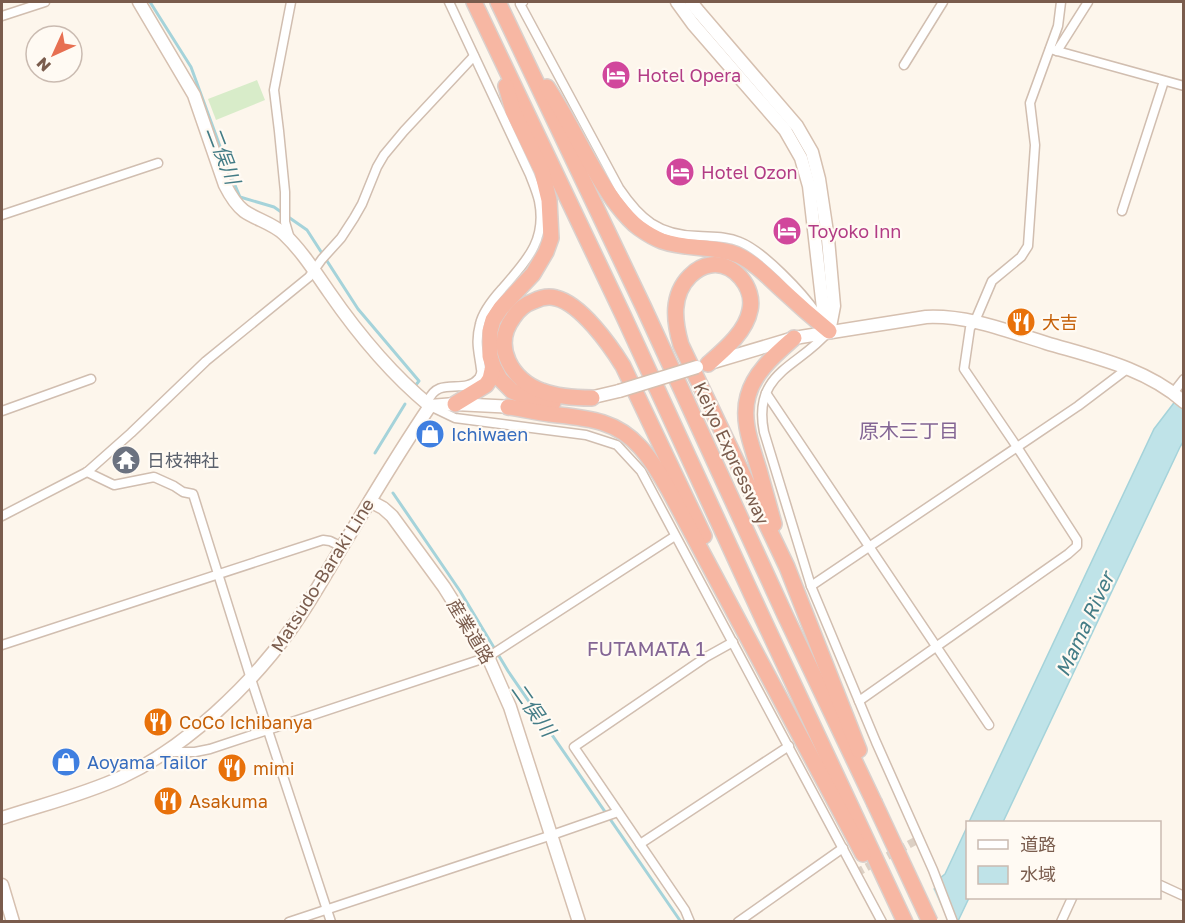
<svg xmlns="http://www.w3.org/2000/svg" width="1185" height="923" font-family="'Golos Text','Noto Sans JP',sans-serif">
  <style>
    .green { fill: #d8ecc9 }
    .water { fill: #bfe3e8; stroke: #a5d3da; stroke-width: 1.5 }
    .pier { fill: #fdf6ec }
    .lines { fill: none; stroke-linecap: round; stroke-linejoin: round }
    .stream { stroke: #a5d3da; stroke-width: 3 }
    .street-tunnel { stroke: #dcd0c4; stroke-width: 8; stroke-dasharray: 8 4; stroke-linecap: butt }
    .street-casing { stroke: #d1beb0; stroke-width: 11 }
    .secondary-casing { stroke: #d6c0b0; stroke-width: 15 }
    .highway-casing { stroke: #dad1cd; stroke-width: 18 }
    .street { stroke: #fff; stroke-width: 8 }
    .secondary { stroke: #fff; stroke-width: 12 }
    .highway { stroke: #f7b7a3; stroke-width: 15 }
    .secondary-bridge-casing { stroke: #d6c0b0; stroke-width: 15; stroke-linecap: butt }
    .highway-bridge-casing { stroke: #dad1cd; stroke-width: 18; stroke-linecap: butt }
    .secondary-bridge { stroke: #fff; stroke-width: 12 }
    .highway-bridge { stroke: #f7b7a3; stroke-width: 15 }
    .labels { text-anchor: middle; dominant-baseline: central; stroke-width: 4.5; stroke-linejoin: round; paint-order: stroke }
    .hotel-label { font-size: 18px; fill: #b23c85; stroke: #fffaf3; text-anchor: start }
    .food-label { font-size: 18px; fill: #c56008; stroke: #fffaf3; text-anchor: start }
    .shop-label { font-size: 18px; fill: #366cbe; stroke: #fffaf3; text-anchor: start }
    .street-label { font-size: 18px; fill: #7a5c4d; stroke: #fffaf3 }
    .worship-label { font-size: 18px; fill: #5b616d; stroke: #fffaf3; text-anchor: start }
    .water-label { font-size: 20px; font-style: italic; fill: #437c86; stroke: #fffaf3 }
    .neighbourhood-label { font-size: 20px; fill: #846695; stroke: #fffaf3 }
  </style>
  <rect width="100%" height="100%" fill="#fdf6ec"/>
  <polygon class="green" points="257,80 265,100 216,120 208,99"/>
  <g class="water">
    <polygon points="1183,391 1183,442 1180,447 1003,822 969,822 1154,429"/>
    <polygon points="967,827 968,898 969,898 958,921 918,922 939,879 945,874"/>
  </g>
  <polygon class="pier" points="932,886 948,921 915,922 915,920"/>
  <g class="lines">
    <g class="stream">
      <polyline points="150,2 191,67 229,171 240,197 274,207 307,230 358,309 419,381 415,386"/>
      <polyline points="375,453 405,404"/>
      <polyline points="393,493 460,591 508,671 681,922"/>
    </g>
    <polyline class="street-tunnel" points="856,873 919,839"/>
    <g class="street-casing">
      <g id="street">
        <path d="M449 2 530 175C533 183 537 192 539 201 547 241 526 261 502 289 493 299 483 311 480 324 475 343 479 352 481 369 482 373 481 375 479 378 464 396 439 375 428 401L430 406 455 418 586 435 617 445 641 471 882 922"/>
        <path d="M523 2 520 4 619 188C640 219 658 235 698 236 712 237 726 236 740 242 763 251 803 293 817 314"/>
        <polyline points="2,16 45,2"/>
        <polyline points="1050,49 1184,86"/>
        <polyline points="1057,51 1088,2"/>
        <polyline points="904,65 943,2"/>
        <polyline points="1122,211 1164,81"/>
        <polyline points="2,215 158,163"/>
        <polyline points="290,239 285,222 285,192 279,131 274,90 291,2"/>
        <path d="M828 332C799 367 752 372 764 432L811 586 876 742 933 870 953 922"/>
        <polyline points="766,393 989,725"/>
        <polyline points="1173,393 1184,379"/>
        <polyline points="2,411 91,379"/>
        <polyline points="87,472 114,485 154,477 174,486 183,492 193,494 251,679 331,922"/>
        <polyline points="2,516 87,472 131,433 206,361 309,277 322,259 341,238 354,218 362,204 377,167 384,155 404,131 474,56"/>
        <polyline points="811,586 1078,406 1127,369"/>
        <polyline points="2,645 323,540 330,541 342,547"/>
        <polyline points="859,701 1068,554 1077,546 1077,540 1017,447 964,369 970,328 975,321 992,281 1021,257 1028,246 1035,145 1030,103 1058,26 1061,2"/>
        <polyline points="164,752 195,752 210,749 488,657 675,536"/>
        <polyline points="640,844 789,746"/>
        <polyline points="1160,885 1184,896"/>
        <polyline points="289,922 552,835 618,812"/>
        <polyline points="690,922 685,910 574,747 706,657 733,642"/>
        <polyline points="738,922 843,848"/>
        <polyline points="1061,922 1072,898"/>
      </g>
    </g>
    <g class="secondary-casing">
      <g id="secondary">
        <path d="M139 2 194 95 225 185C230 195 235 204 244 211 257 220 272 223 284 234 302 251 315 272 329 292 358 334 390 373 430 406L455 404 517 407"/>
        <polyline points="677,2 693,24 785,130 801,158 809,186 823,308 829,331"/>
        <polyline points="691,2 699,12 797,126 812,152 819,179 828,239 834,306 830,327"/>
        <path d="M710 363 794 338 926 317C968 315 1007 331 1046 343 1093 357 1146 368 1184 402"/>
        <polyline points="585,399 619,391"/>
        <polyline points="370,501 383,508 392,516 444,587 488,657 510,707 579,922"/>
        <path d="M2 818C41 805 83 795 122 777 186 747 250 686 291 629 314 597 332 562 353 529 378 487 403 446 430 406"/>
        <polyline points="2,885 13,922"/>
      </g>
    </g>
    <g class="highway-casing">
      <g id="highway">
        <polyline points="474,2 624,317 763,619 905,922"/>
        <polyline points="498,2 644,308 785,615 874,802"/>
        <polyline points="506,86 513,111 542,171 549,200 551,238 546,252 533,274 501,308 493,320 490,331 490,356 493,366 500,379 512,391 531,399 553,403"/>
        <path d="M547 87C572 124 588 165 614 201 621 210 629 221 639 228 646 233 654 238 662 241 687 250 714 245 738 255 755 263 768 277 781 289 797 304 813 318 829 331"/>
        <path d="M708 364C724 350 746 332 750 310 755 288 734 261 710 265 703 266 695 271 690 276 671 295 674 321 681 345L787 567 859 750"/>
        <path d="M592 398C575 398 558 397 542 391 512 381 492 346 513 318 518 310 525 304 534 301 540 298 549 296 556 298 581 304 610 345 623 366L704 536"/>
        <polyline points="455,404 486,385 490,379 493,366"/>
        <path d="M508 407C522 409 536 412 550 414 585 418 615 419 640 447 653 461 662 478 671 494L863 854"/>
        <path d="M774 524C769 506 764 488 759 470 752 446 741 421 748 396 754 372 776 354 794 338"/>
      </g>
    </g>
    <use href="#street" class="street"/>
    <use href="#secondary" class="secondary"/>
    <use href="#highway" class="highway"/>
    <g class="secondary-bridge-casing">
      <polyline id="secondary-bridge" points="619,391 697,367"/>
    </g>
    <g class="highway-bridge-casing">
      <polyline id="highway-bridge" points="874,802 930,922"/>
    </g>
    <use href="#secondary-bridge" class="secondary-bridge"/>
    <use href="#highway-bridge" class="highway-bridge"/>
  </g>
  <defs>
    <g id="hotel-disc" transform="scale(1.5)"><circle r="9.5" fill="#d1479c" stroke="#fffaf3"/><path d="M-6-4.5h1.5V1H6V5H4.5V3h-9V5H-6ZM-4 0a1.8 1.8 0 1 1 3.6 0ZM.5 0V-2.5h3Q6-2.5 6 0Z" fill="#fff"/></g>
    <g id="restaurant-disc" transform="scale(1.5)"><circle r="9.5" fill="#e8710a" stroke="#fffaf3"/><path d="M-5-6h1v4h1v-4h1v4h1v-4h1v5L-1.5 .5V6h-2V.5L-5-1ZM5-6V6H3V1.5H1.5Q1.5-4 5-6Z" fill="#fff"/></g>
    <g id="shop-disc" transform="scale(1.5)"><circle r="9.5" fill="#3f7fe0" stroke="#fffaf3"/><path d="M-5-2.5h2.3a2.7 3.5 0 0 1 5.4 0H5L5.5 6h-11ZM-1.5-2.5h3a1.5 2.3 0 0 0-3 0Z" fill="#fff"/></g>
    <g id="temple-disc" transform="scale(1.5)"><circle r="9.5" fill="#6b7280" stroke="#fffaf3"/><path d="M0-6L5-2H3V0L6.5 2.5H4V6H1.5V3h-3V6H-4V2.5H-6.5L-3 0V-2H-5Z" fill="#fff"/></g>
  </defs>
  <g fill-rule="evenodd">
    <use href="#hotel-disc" x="616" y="75"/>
    <use href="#hotel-disc" x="680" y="172"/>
    <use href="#hotel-disc" x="787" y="231"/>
    <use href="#restaurant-disc" x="1021" y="322"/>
    <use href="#shop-disc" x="430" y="434"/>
    <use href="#temple-disc" x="126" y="460"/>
    <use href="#restaurant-disc" x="158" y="722"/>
    <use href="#shop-disc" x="66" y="762"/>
    <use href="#restaurant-disc" x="232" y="768"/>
    <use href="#restaurant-disc" x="168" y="801"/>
  </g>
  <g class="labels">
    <g class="hotel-label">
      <text x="637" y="75">Hotel Opera</text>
      <text x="701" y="172">Hotel Ozon</text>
      <text x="808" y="231">Toyoko Inn</text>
    </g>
    <g class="food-label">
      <text x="1042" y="322">大吉</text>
      <text x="179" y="722">CoCo Ichibanya</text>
      <text x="253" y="768">mimi</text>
      <text x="189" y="801">Asakuma</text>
    </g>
    <g class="shop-label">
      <text x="451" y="434">Ichiwaen</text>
      <text x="87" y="762">Aoyama Tailor</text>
    </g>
    <g class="street-label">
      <text transform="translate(732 453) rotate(65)">Keiyo Expressway</text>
      <text transform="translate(322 575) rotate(-58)">Matsudo-Baraki Line</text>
      <text transform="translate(471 631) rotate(59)">産業道路</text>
    </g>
    <g class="worship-label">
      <text x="147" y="460">日枝神社</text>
    </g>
    <g class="water-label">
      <text transform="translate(224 155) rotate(69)">二俣川</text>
      <text transform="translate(1084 624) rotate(-65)">Mama River</text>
      <text transform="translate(534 709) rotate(55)">二俣川</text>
    </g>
    <g class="neighbourhood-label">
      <text x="909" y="430">原木三丁目</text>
      <text x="646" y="648">FUTAMATA 1</text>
    </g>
  </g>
  <rect width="1185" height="923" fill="none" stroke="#7a5c4d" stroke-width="6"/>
  <rect x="966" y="821" width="195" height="78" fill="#fffaf3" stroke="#cabbb1" stroke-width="1.5"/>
  <rect x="978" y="840" width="30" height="9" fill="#ffffff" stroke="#cabbb1" stroke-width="1.5"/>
  <text x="1020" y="851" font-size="18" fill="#7a5c4d">道路</text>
  <rect x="978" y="866" width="30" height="18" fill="#bfe3e8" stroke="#cabbb1" stroke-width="1.5"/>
  <text x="1020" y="881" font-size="18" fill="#7a5c4d">水域</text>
  <g transform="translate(54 54) rotate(225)"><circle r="28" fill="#fffaf3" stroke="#cabbb1" stroke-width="1.5"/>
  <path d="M0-4.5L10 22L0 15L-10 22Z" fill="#e76f51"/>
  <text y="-9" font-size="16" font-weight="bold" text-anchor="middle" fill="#7a5c4d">N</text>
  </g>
</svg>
